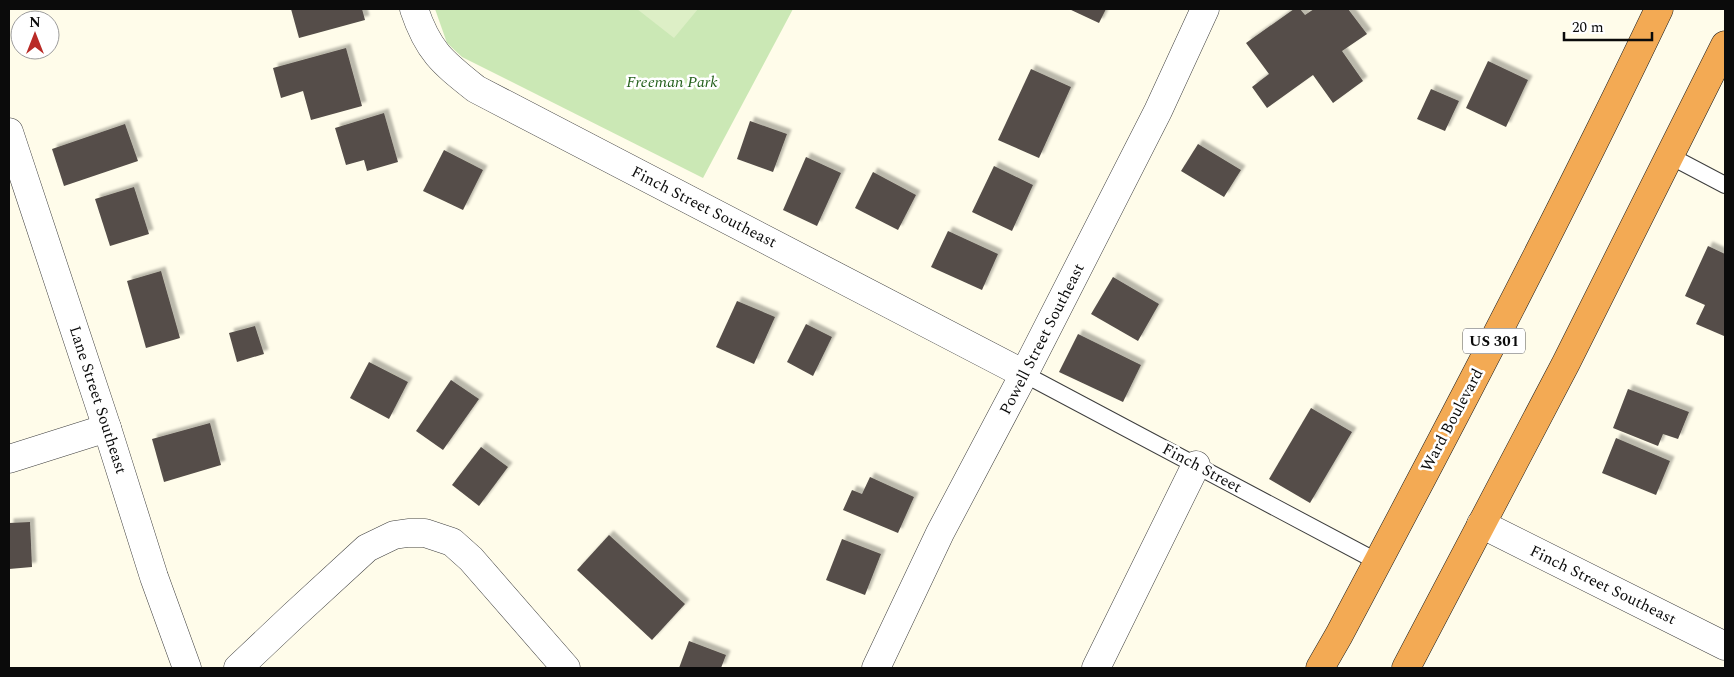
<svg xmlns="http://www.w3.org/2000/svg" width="1734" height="677" font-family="Spectral,serif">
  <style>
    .green { fill: #cbe8b5 }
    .pitch { fill: #ddefc6 }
    .building { fill: #544d48; filter: url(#shadow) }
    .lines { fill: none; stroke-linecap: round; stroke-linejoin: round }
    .lane-casing { stroke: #3e3e3e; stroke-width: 18 }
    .street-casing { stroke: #3e3e3e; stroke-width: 29 }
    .highway-casing { stroke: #1c1c1c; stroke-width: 29 }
    .lane { stroke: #fff; stroke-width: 16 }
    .street { stroke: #fff; stroke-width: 28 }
    .highway { stroke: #f3aa54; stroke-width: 28 }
    .labels { text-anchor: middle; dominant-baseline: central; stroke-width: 5; stroke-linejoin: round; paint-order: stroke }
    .shield { fill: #fff; stroke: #545454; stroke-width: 1 }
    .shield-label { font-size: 15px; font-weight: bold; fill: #0b0b0b }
    .park-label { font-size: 16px; font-style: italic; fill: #25611d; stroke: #fff }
    .street-label { font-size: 16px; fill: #0b0b0b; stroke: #fff }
  </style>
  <defs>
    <filter id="shadow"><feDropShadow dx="4.5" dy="-4.5" stdDeviation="1" flood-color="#0004"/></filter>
  </defs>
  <rect width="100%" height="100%" fill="#fffcea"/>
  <polygon class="green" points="435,9 793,9 703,178 462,57 447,43"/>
  <polygon class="pitch" points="637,9 698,9 674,38"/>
  <g class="building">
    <polygon points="291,9 362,9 365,20 299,38"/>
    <polygon points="1069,9 1106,9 1099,23"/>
    <polygon points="1294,9 1300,9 1305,15 1314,9 1348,9 1367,34 1342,51 1363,81 1333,103 1313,75 1267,108 1252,87 1269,74 1246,43"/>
    <polygon points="346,48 362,106 311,120 303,91 281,98 273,68"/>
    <polygon points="1488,61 1528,80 1506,127 1466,108"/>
    <polygon points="1031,69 1071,87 1039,158 998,140"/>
    <polygon points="1431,89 1459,101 1445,131 1417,119"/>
    <polygon points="384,113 398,162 367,171 364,160 346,165 335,128"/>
    <polygon points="750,121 787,134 773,172 737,159"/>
    <polygon points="125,124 138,161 64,186 52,149"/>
    <polygon points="1198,144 1241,170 1224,197 1181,171"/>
    <polygon points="444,150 483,170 463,210 423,191"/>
    <polygon points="806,157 841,173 817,226 783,210"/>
    <polygon points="994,166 1033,185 1012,231 972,212"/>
    <polygon points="873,172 916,195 898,230 855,208"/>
    <polygon points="134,187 149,234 110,246 95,199"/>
    <polygon points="948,231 998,254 982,290 931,267"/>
    <polygon points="1708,246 1725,254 1724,336 1696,324 1705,305 1685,296"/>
    <polygon points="161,271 180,338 146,348 127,281"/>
    <polygon points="1113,277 1159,304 1138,341 1091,314"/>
    <polygon points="737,301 775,317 754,364 716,347"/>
    <polygon points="806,324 832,337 813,376 787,362"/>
    <polygon points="255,326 264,354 237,362 229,333"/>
    <polygon points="1078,334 1141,365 1123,402 1059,372"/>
    <polygon points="369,362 408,382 389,419 350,398"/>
    <polygon points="451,380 479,399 443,450 416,431"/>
    <polygon points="1628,389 1689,412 1678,439 1663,434 1658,446 1613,428"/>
    <polygon points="1311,408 1352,432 1310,503 1269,479"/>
    <polygon points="210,423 221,465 164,482 152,439"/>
    <polygon points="1616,438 1670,461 1656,495 1602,473"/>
    <polygon points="481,447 508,467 479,506 452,485"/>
    <polygon points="870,477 914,497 898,533 843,510 852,490 862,494"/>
    <polygon points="30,522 32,567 9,569 9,523"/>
    <polygon points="609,535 685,604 652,640 577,570"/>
    <polygon points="842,539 881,554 865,595 826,580"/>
    <polygon points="689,641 726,655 721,668 679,668"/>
  </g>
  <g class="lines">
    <g class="lane-casing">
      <g id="lane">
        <polyline points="1670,156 1725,185"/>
        <polyline points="1024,374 1378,562"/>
      </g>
    </g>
    <g class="street-casing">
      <g id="street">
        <path d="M414 9C428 51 442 62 476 89L1024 374"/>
        <polyline points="9,132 107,428 154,577 187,668"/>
        <polyline points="9,459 107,428"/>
        <polyline points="1481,524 1725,646"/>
        <polyline points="238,668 293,616 367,548 394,535 408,533 425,533 452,542 471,559 566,668"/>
        <polyline points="876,668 940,533 1024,374 1158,111 1205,9"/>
        <polyline points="1096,668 1196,465"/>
      </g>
    </g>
    <g class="highway-casing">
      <g id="highway">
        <path d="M1320 668 1339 635C1449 428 1558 220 1659 9"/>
        <polyline points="1406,668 1566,363 1725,45"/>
      </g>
    </g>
    <use href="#lane" class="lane"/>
    <use href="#street" class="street"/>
    <use href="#highway" class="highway"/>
  </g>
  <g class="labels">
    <rect class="shield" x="1463" y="328.5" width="62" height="25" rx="4"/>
    <g class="shield-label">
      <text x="1494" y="341">US 301</text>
    </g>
    <g class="park-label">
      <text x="672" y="82">Freeman Park</text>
    </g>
    <g class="street-label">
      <text transform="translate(704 207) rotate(27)">Finch Street Southeast</text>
      <text transform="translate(1042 339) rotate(-63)">Powell Street Southeast</text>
      <text transform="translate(98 400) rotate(72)">Lane Street Southeast</text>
      <text transform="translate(1452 420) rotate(-62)">Ward Boulevard</text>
      <text transform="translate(1202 468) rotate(28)">Finch Street</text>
      <text transform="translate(1603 585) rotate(26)">Finch Street Southeast</text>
    </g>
  </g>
  <rect width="1734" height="677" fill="none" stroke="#0b0b0b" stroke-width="20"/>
  <g transform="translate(35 35)"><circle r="24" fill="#ffffff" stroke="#9d9d9d"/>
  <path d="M0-4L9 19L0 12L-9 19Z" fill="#b92b26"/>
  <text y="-8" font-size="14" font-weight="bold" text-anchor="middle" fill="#0b0b0b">N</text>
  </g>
  <path d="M1564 32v8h88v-8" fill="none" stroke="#0b0b0b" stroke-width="2.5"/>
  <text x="1572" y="32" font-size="15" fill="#0b0b0b" stroke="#ffffff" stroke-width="4" paint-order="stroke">20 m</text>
</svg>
